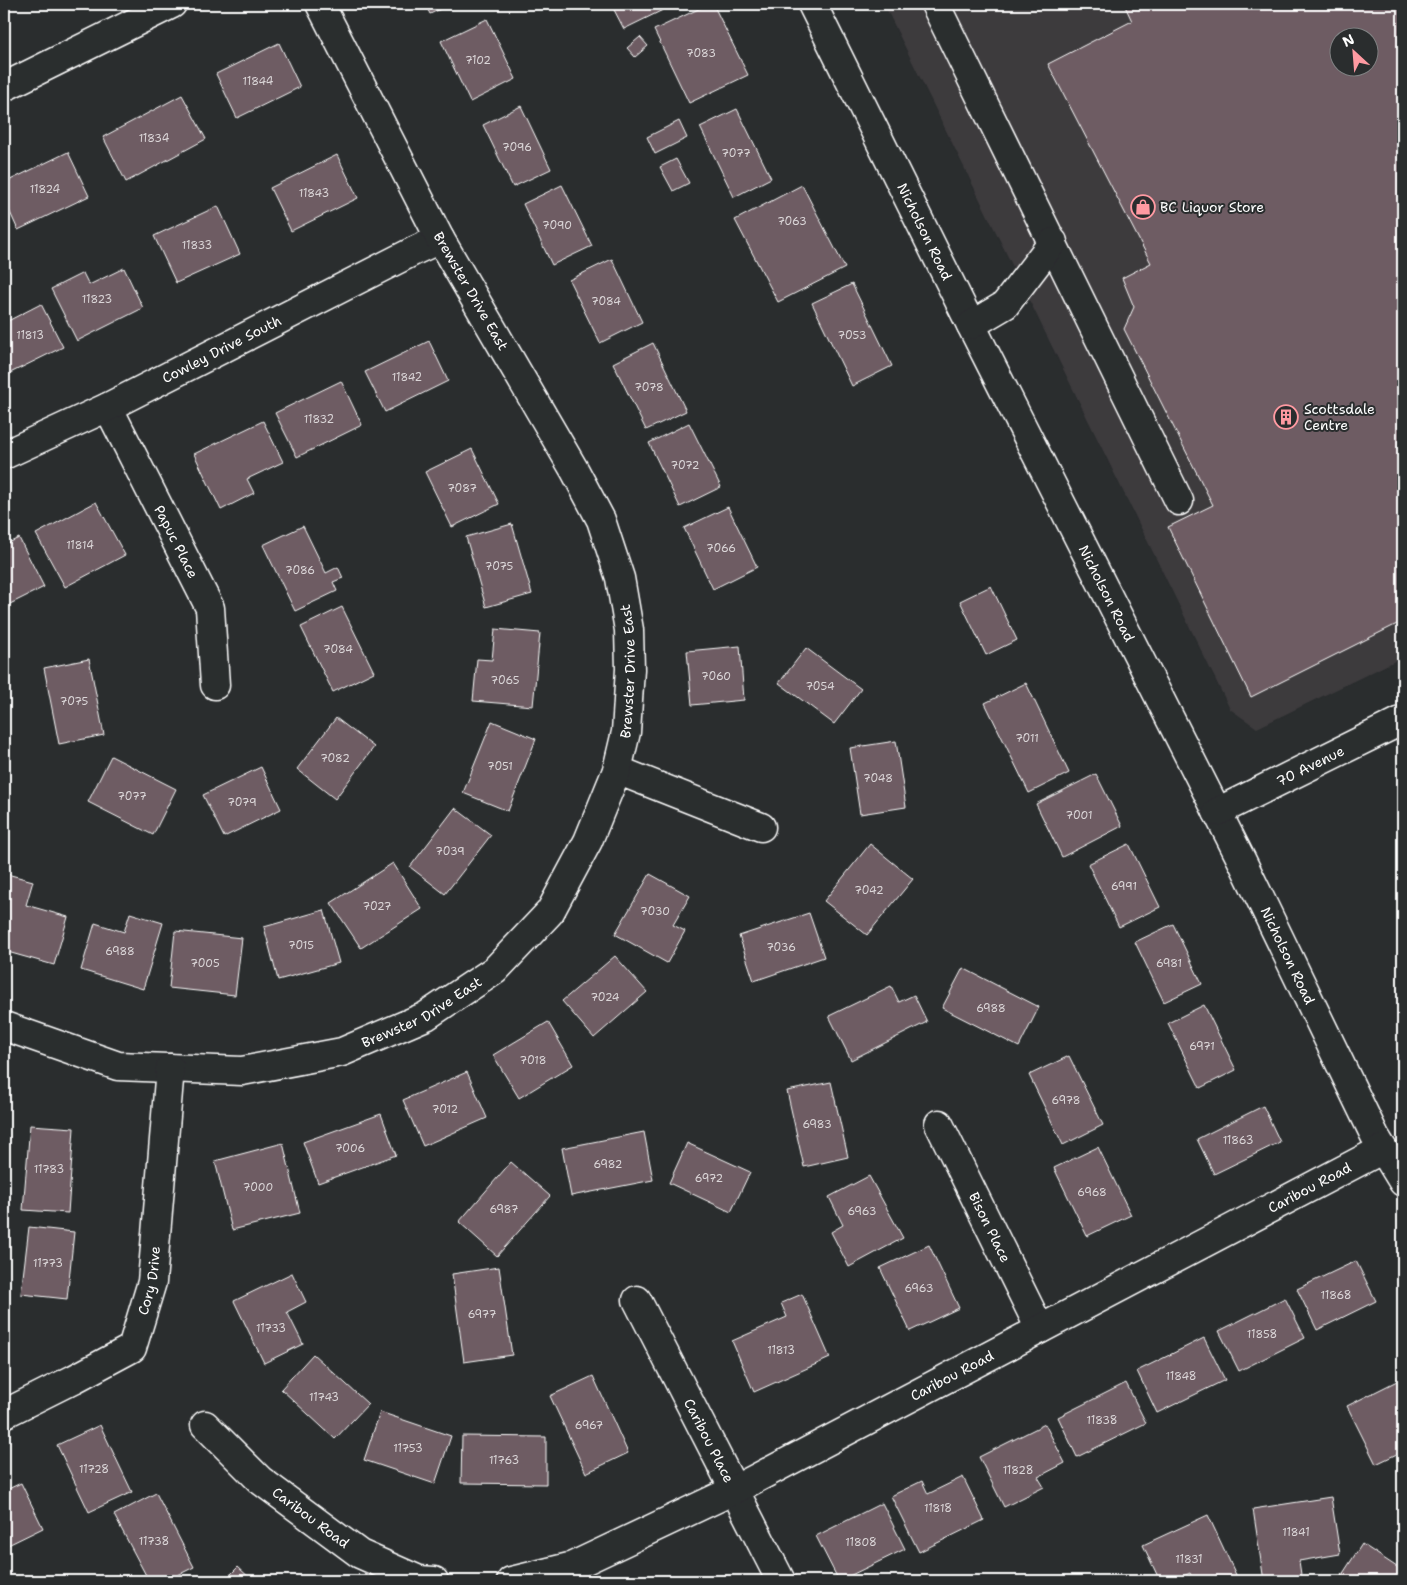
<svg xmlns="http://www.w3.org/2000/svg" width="1407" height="1585" font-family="'Shantell Sans',sans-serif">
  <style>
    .built { fill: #3e3b3e; fill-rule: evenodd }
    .building { fill: #6e5c63; stroke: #fff; fill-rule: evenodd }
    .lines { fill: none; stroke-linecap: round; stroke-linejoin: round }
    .minor-casing { stroke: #fff; stroke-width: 31 }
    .minor { stroke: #2a2d2e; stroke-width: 28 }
    .labels { text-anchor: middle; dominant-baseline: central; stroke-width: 4; stroke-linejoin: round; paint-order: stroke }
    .number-label { font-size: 11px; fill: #dbd6d8 }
    .poi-label { font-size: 14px; fill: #fff; stroke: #2a2d2e; text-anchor: start }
    .street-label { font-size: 14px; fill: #fff; stroke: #2a2d2e }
  </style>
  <rect width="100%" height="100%" fill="#2a2d2e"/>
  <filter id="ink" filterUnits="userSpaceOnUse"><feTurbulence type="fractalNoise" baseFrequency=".02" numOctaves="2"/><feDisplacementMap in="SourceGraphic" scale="10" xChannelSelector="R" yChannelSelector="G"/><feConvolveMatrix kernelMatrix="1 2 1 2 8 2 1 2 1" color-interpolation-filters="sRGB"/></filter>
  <g filter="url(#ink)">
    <path class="built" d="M884 4H1403V657L1257 728 1230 709ZM1340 38H1370V68H1340Z"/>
    <g class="building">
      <polygon points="425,4 451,4 430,14"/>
      <polygon points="611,4 675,4 624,29"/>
      <polygon points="709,4 713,4 748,75 689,103 654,30"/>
      <path d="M1124 4H1403V621L1251 697 1168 527 1213 505 1124 329 1134 307 1122 278 1151 263 1048 64 1132 21ZM1340 38H1370V68H1340Z"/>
      <polygon points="487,19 516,79 470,102 441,41"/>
      <polygon points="640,37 648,46 635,57 627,48"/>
      <polygon points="279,43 300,87 237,118 216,74"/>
      <polygon points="182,95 206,139 126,182 103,137"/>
      <polygon points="521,106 551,169 513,187 483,125"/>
      <polygon points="737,109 771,178 734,197 700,127"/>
      <polygon points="679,121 687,138 655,154 647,137"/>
      <polygon points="68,152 89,196 18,230 4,199 4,183"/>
      <polygon points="337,155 358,198 291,231 270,188"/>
      <polygon points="676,159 689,183 673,191 660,167"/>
      <polygon points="562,185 592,246 552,265 523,204"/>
      <polygon points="802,185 845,268 778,302 735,220"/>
      <polygon points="218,206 240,254 176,283 154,236"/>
      <polygon points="612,259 642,322 600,343 569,280"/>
      <polygon points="124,268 143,308 77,341 51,289 83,273 89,285"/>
      <polygon points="852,284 892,366 852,386 812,303"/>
      <polygon points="41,304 63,347 4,376 4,323"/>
      <polygon points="429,341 448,381 385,412 365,372"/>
      <polygon points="653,343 686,411 646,430 613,363"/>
      <polygon points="341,381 362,425 297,457 275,413"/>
      <polygon points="263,421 283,462 247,479 254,493 221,510 194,454"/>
      <polygon points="689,423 721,487 680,507 649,443"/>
      <polygon points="472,449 499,504 452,527 425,472"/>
      <polygon points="96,502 125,555 65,587 36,534"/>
      <polygon points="728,507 757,567 713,589 684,528"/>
      <polygon points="512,524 532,594 486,607 466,537"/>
      <polygon points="303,526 326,573 338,567 343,578 333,582 337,591 295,611 263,545"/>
      <polygon points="19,538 44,587 4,607 4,545"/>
      <polygon points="991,586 1017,640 986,655 960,601"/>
      <polygon points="342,607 374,672 333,692 301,627"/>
      <polygon points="495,629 540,633 533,706 473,701 477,659 492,660"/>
      <polygon points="740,646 744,700 692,705 687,651"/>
      <polygon points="806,648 861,689 834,724 779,683"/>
      <polygon points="89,659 104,735 59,744 44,668"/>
      <polygon points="1026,683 1069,773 1029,793 985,703"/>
      <polygon points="336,718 374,747 335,799 297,769"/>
      <polygon points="492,721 536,739 508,811 463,793"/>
      <polygon points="896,741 906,807 860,814 850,748"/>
      <polygon points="111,756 176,789 153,835 88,802"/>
      <polygon points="261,767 281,809 224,837 203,795"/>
      <polygon points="1096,774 1122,826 1062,857 1036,804"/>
      <polygon points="455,808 491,835 445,894 410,867"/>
      <polygon points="870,844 913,879 867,935 824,901"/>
      <polygon points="1129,844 1160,907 1119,927 1088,864"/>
      <polygon points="393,863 422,909 361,948 331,903"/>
      <polygon points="7,874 33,881 26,905 68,917 54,965 4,951 4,885"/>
      <polygon points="650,874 690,896 673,925 685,931 667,963 615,934"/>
      <polygon points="324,910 339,963 278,980 264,927"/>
      <polygon points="130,913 163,923 143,989 81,970 95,923 124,932"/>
      <polygon points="809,913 824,957 754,981 739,936"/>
      <polygon points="1173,924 1202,984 1164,1002 1135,942"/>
      <polygon points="175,931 242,938 235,995 169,988"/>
      <polygon points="615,956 647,992 594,1038 562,1001"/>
      <polygon points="963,968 1039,1007 1019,1047 942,1008"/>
      <polygon points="891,986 899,1002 914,995 927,1022 851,1060 829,1016"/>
      <polygon points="1204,1005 1236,1070 1200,1088 1168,1023"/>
      <polygon points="548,1022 573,1065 519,1098 493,1055"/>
      <polygon points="1069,1056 1103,1125 1063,1145 1029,1075"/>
      <polygon points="467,1072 487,1118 423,1146 403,1100"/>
      <polygon points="831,1082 848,1157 804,1167 787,1091"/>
      <polygon points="1263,1106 1280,1142 1214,1174 1197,1139"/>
      <polygon points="381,1114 396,1155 318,1183 303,1142"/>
      <polygon points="30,1125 74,1128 68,1213 23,1210"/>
      <polygon points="644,1132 653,1180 571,1196 562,1148"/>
      <polygon points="283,1143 300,1213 232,1230 215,1161"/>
      <polygon points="687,1143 750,1172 731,1212 669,1183"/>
      <polygon points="1098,1147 1131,1215 1087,1236 1054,1168"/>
      <polygon points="511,1162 550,1196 497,1256 459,1222"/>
      <polygon points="869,1176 903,1238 849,1267 831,1232 843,1225 829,1197"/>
      <polygon points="29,1227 74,1232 67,1299 21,1294"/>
      <polygon points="929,1245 959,1308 910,1331 880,1268"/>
      <polygon points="1356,1261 1376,1301 1317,1330 1297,1289"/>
      <polygon points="499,1267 512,1355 464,1362 452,1274"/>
      <polygon points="292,1273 306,1302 287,1312 303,1344 264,1363 234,1301"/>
      <polygon points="802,1294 830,1358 754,1392 732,1341 787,1317 781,1303"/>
      <polygon points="1285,1298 1305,1338 1239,1371 1219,1331"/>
      <polygon points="1204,1338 1225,1380 1157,1413 1137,1371"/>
      <polygon points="313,1354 368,1404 335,1439 281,1389"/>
      <polygon points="593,1376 628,1453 586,1473 550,1396"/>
      <polygon points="1401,1379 1403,1384 1403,1451 1376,1464 1347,1406"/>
      <polygon points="1126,1383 1146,1423 1077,1457 1058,1417"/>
      <polygon points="380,1412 451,1436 435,1484 364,1460"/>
      <polygon points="1045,1424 1065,1463 1038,1477 1044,1487 1004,1507 979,1457"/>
      <polygon points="100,1425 132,1492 89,1512 57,1445"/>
      <polygon points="462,1436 546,1437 546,1484 461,1483"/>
      <polygon points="963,1477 984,1520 919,1552 891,1496 922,1481 928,1494"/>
      <polygon points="21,1483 43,1528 4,1547 4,1491"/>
      <polygon points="156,1493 194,1567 166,1581 149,1581 114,1515"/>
      <polygon points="1331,1497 1340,1554 1299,1561 1302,1581 1264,1581 1253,1509"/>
      <polygon points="882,1503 905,1549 839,1581 816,1536"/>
      <polygon points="1208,1515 1237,1577 1228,1581 1194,1581 1190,1573 1173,1581 1160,1581 1143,1545"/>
      <polygon points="1362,1544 1403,1571 1403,1581 1338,1581"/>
      <polygon points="238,1567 253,1581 224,1581"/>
    </g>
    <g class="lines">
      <g class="minor-casing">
        <g id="minor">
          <path id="s1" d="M812 4 971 325 1242 861 1375 1136 1403 1182"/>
          <polyline points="935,4 1179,501"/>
          <polyline points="4,87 172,4"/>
          <polyline points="971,325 1005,305 1053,242"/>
          <path id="s2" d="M108 407 210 608 215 685"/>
          <path id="s3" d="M4 455 108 407 416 250 440 239"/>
          <polyline points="617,770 761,827"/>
          <path id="s4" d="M1217 812 1403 720"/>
          <path id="s5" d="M4 1026 118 1066 242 1071 342 1052 426 1016 495 970 550 912 588 841 617 770 626 732 630 669 629 630 620 578 601 520 575 471 440 239 320 4"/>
          <path id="s6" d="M939 1124 1040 1329"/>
          <path id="s7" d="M637 1300 781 1581"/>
          <path id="s8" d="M4 1414 74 1379 132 1348 152 1282 170 1068"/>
          <path id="s9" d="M205 1425 260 1480 360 1554 419 1580 434 1581"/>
          <path id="s10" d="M511 1581 573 1566 734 1490 1383 1149"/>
        </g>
      </g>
      <use href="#minor" class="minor"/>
    </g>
  </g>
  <defs>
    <g id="shop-ring" transform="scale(1.25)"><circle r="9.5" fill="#2a2d2e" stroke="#ff9aa2" stroke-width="1.5"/><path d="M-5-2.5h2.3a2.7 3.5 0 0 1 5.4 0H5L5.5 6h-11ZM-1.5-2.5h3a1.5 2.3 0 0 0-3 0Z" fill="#ff9aa2"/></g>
    <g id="building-ring" transform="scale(1.25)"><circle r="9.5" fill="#2a2d2e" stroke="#ff9aa2" stroke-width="1.5"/><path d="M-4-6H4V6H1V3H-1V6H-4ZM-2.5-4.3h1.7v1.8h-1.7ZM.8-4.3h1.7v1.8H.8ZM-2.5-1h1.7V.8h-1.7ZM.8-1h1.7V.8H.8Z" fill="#ff9aa2"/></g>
  </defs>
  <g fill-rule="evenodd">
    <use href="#shop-ring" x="1143" y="207"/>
    <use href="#building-ring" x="1286" y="417"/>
  </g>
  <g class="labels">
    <g class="number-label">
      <text x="701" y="53">7083</text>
      <text x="478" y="60">7102</text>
      <text x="258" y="81">11844</text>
      <text x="154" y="138">11834</text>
      <text x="517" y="147">7096</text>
      <text x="736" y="153">7077</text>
      <text x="45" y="189">11824</text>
      <text x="314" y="193">11843</text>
      <text x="792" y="221">7063</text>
      <text x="557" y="225">7090</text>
      <text x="197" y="245">11833</text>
      <text x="97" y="299">11823</text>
      <text x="606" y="301">7084</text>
      <text x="30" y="335">11813</text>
      <text x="852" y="335">7053</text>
      <text x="407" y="377">11842</text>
      <text x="649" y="387">7078</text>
      <text x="319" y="419">11832</text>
      <text x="685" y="465">7072</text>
      <text x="462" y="488">7087</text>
      <text x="80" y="545">11814</text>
      <text x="721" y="548">7066</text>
      <text x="499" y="566">7075</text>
      <text x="300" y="570">7086</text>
      <text x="338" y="649">7084</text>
      <text x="716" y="676">7060</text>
      <text x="505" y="680">7065</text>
      <text x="820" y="686">7054</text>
      <text x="74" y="701">7075</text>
      <text x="1027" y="738">7011</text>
      <text x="335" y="758">7082</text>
      <text x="500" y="766">7051</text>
      <text x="878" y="778">7048</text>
      <text x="132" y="796">7077</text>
      <text x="242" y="802">7079</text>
      <text x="1079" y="815">7001</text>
      <text x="450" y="851">7039</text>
      <text x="1124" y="886">6991</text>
      <text x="869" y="890">7042</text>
      <text x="377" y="906">7027</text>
      <text x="655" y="911">7030</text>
      <text x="301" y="945">7015</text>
      <text x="781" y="947">7036</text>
      <text x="120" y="951">6988</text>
      <text x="205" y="963">7005</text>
      <text x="1169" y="963">6981</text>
      <text x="605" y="997">7024</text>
      <text x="991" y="1008">6988</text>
      <text x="1202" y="1046">6971</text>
      <text x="533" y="1060">7018</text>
      <text x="1066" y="1100">6978</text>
      <text x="445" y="1109">7012</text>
      <text x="817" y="1124">6983</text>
      <text x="1238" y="1140">11863</text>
      <text x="350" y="1148">7006</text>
      <text x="608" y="1164">6982</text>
      <text x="49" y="1169">11783</text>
      <text x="709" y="1178">6972</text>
      <text x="258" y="1187">7000</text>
      <text x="1092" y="1192">6968</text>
      <text x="504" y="1209">6987</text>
      <text x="862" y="1211">6963</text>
      <text x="48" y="1263">11773</text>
      <text x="919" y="1288">6963</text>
      <text x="1336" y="1295">11868</text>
      <text x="482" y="1314">6977</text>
      <text x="271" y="1328">11733</text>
      <text x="1262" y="1334">11858</text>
      <text x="781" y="1350">11813</text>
      <text x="1181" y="1376">11848</text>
      <text x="324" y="1397">11743</text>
      <text x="1102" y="1420">11838</text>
      <text x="589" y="1425">6967</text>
      <text x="408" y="1448">11753</text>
      <text x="504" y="1460">11763</text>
      <text x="94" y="1469">11728</text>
      <text x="1018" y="1470">11828</text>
      <text x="938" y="1508">11818</text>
      <text x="1296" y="1532">11841</text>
      <text x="154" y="1541">11738</text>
      <text x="861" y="1542">11808</text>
      <text x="1189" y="1559">11831</text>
    </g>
    <g class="poi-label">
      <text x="1160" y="207">BC Liquor Store</text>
      <text x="1304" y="409">Scottsdale<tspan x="1304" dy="16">Centre</tspan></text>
    </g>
    <g class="street-label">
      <text stroke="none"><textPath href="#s1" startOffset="254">Nicholson Road</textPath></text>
      <text transform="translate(471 291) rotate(60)">Brewster Drive East</text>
      <text stroke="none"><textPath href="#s3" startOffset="242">Cowley Drive South</textPath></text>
      <text stroke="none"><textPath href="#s2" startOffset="151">Papuc Place</textPath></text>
      <text stroke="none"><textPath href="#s1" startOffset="659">Nicholson Road</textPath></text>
      <text stroke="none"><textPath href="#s5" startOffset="858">Brewster Drive East</textPath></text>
      <text stroke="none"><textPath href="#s4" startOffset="104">70 Avenue</textPath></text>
      <text stroke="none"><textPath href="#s1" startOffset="1064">Nicholson Road</textPath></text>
      <text stroke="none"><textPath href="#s5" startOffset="436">Brewster Drive East</textPath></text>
      <text stroke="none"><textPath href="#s10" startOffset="892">Caribou Road</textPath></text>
      <text stroke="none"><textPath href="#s6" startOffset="115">Bison Place</textPath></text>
      <text stroke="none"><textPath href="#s8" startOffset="214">Cory Drive</textPath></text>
      <text stroke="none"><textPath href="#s10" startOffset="488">Caribou Road</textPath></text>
      <text stroke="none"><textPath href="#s7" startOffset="158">Caribou Place</textPath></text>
      <text stroke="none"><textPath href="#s9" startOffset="141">Caribou Road</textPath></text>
    </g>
  </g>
  <rect width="1407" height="1585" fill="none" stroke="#2a2d2e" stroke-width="20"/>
  <rect x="10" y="10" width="1387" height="1565" fill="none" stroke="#fff" stroke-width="2" filter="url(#ink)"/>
  <g transform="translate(1354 52) rotate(334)"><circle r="24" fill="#2a2d2e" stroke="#7f8182"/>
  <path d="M0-4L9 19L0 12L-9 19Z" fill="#ff9aa2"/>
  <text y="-8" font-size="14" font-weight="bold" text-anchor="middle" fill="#ffffff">N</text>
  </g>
</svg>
